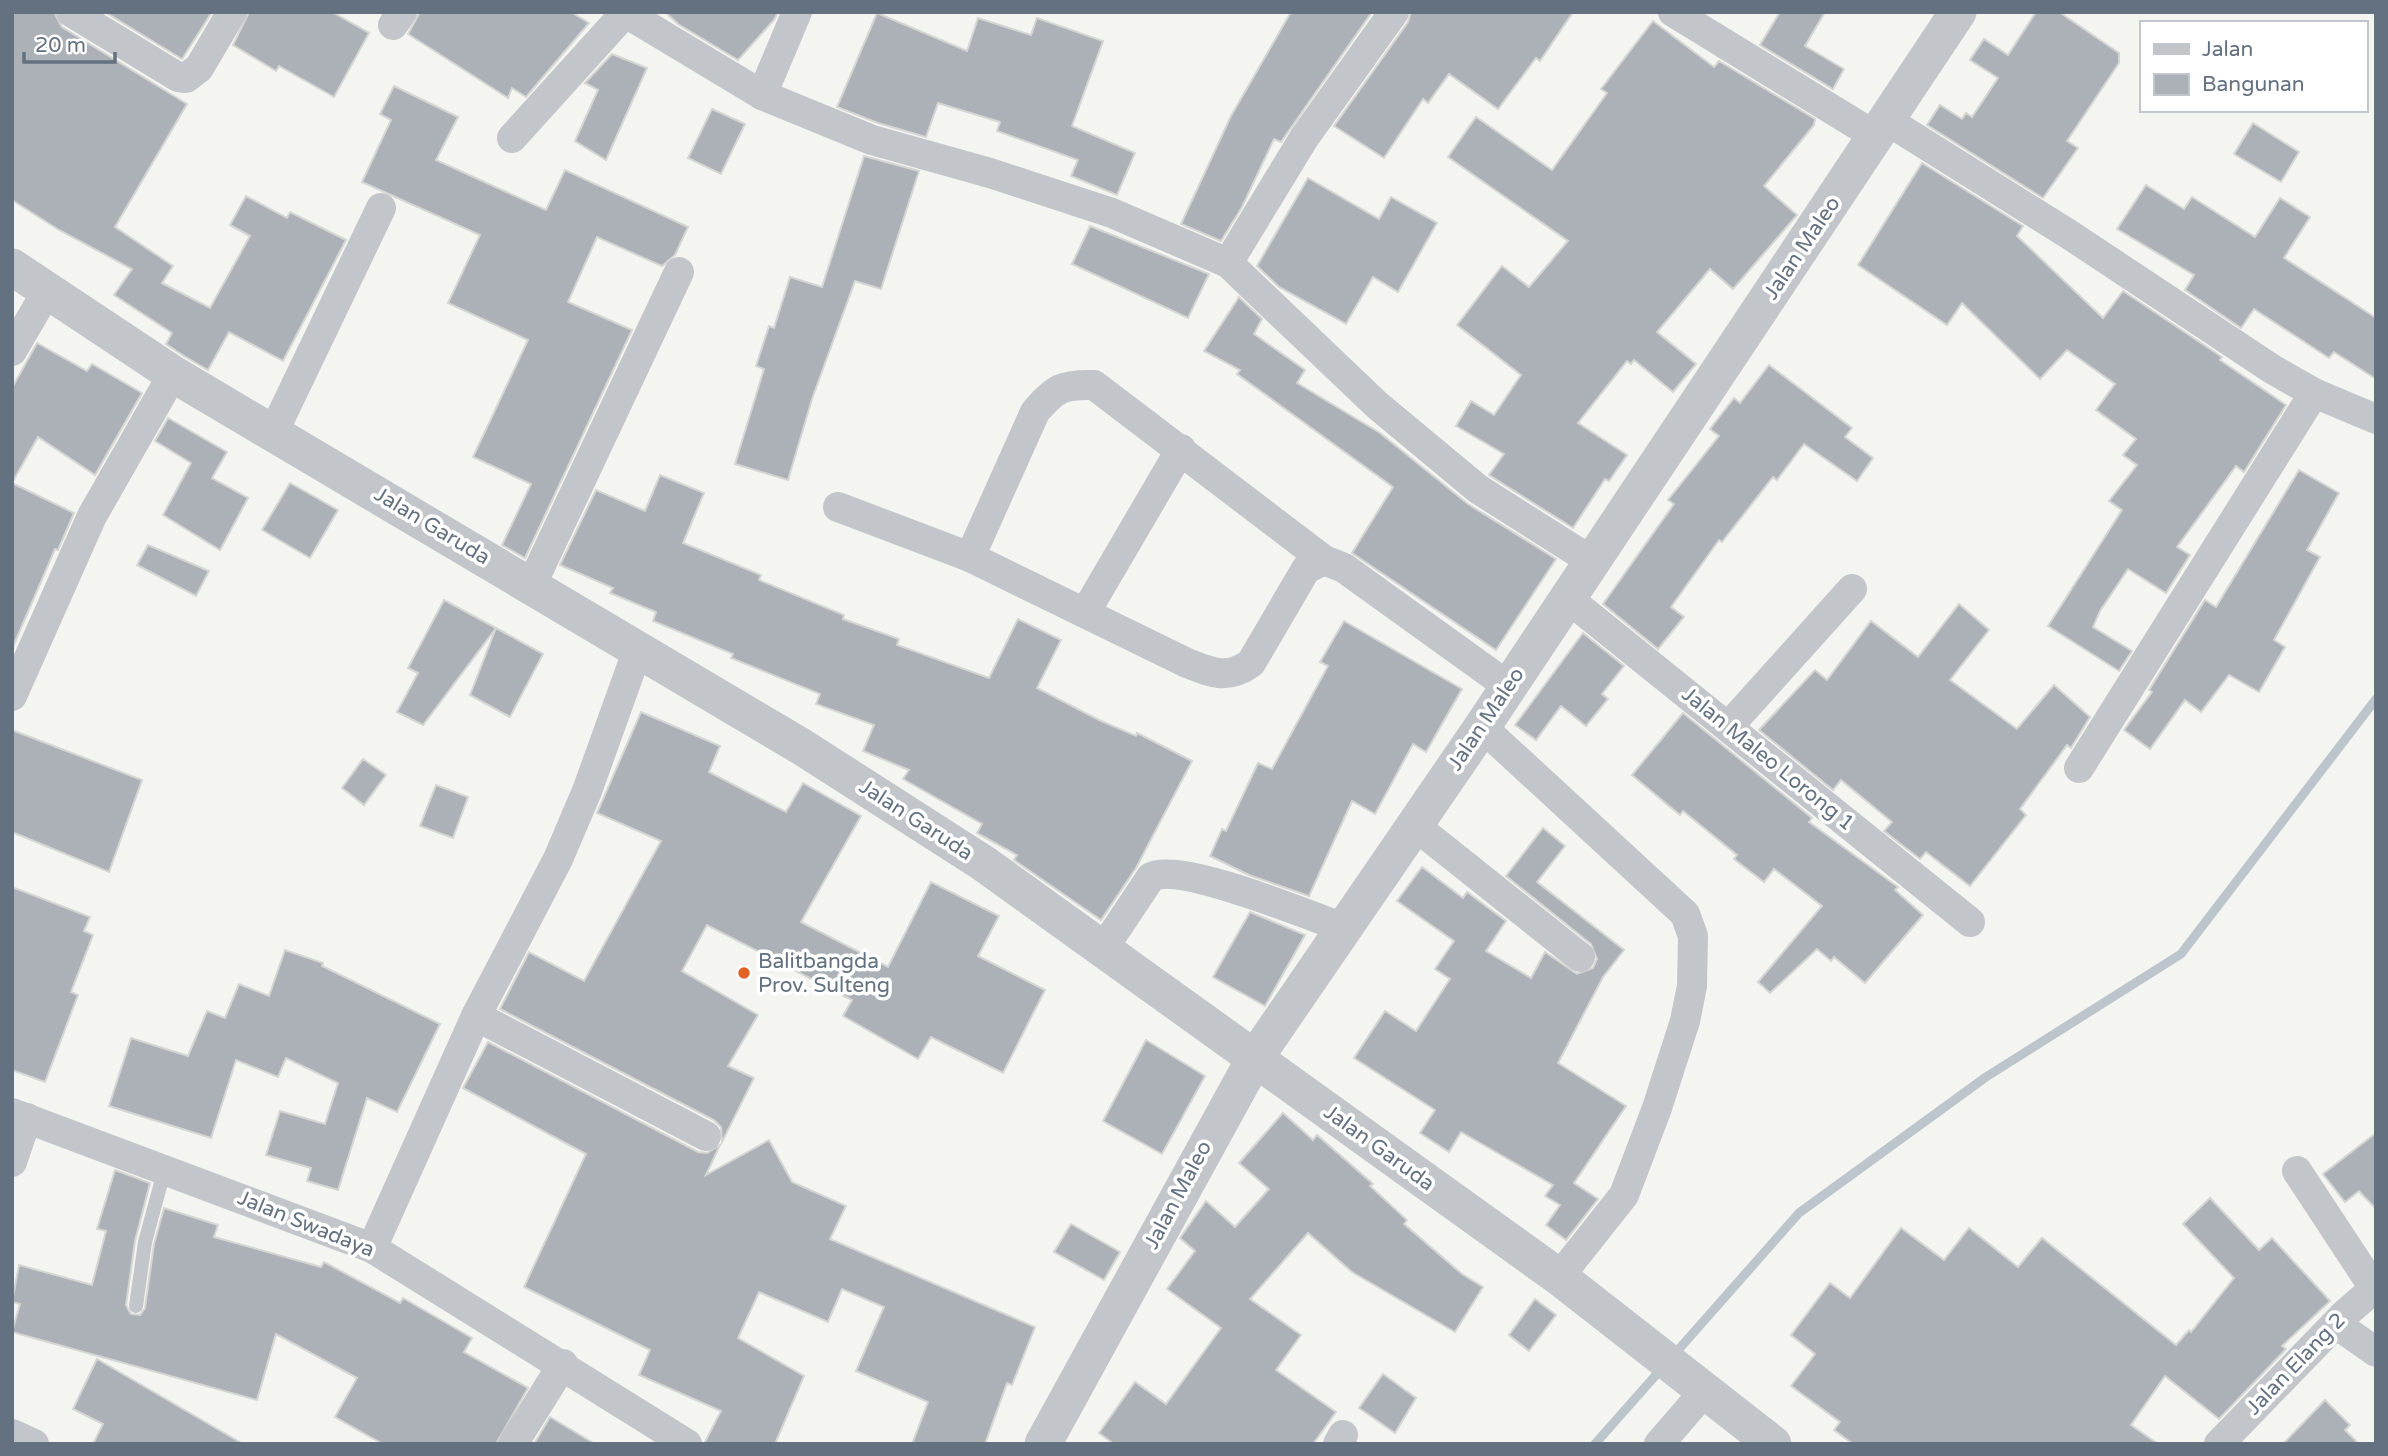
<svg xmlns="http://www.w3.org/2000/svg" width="2388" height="1456" font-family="'Varela Round',sans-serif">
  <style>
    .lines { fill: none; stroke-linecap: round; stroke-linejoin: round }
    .stream { stroke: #bbc5cb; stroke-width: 9 }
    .building { fill: #abb1b6; stroke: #d5d6d3; stroke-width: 2 }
    .service { stroke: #c2c5c9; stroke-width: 14 }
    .minor { stroke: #c2c5c9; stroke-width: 30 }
    .tertiary { stroke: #c2c5c9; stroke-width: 37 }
    .poi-dot { fill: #e16224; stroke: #fff; stroke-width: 2.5 }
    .labels { text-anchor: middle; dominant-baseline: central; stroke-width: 7; stroke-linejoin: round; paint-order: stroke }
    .street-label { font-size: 21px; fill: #647181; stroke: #fff }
    .poi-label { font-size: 21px; fill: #647181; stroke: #fff; text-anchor: start }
  </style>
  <rect width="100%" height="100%" fill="#f4f5f1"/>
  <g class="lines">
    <g class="stream">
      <polyline points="1672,1357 1799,1213 1986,1077 2181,954 2376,699"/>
      <polyline points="1595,1444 1663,1367"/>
    </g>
  </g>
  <g class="building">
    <polygon points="12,12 54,12 62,27 187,104 115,227 173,266 162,283 210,308 250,236 230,225 246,196 287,218 290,212 346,240 283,361 229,332 208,370 184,356 166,344 172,333 114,295 132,269 59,230 12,200"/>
    <polygon points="105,12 212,12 182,59"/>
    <polygon points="249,12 332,12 369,33 334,97 279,66 276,71 233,45"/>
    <polygon points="420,12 571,12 589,23 526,97 512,88 508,98 408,34"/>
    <polygon points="665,12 778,12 774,20 738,60 678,24"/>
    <polygon points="1291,12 1372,12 1281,142 1274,139 1242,207 1221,241 1181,224 1231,116"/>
    <polygon points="1411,12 1573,12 1540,61 1536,58 1498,109 1449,74 1428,103 1423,99 1384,158 1334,126 1408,22"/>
    <polygon points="1780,12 1825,12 1805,46 1844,69 1833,89 1760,45"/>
    <polygon points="2036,12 2059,12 2119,53 2119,63 2067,141 2078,148 2043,198 1927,125 1940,105 1962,119 1966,113 1972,117 1998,78 1970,60 1984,39 2008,55"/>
    <polygon points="877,13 967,51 978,18 1031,35 1037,18 1103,41 1072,126 1135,153 1117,195 1071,176 1078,160 997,131 1000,122 938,103 926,137 878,123 837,107"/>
    <polygon points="1653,21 1714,67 1719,61 1815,119 1814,125 1764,186 1797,215 1733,289 1710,269 1657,332 1696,364 1673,392 1634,360 1631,364 1627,361 1578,423 1627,455 1609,481 1605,479 1573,528 1489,475 1504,454 1456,426 1471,401 1494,415 1521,375 1457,325 1502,266 1529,287 1568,241 1448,157 1476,117 1552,170 1607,93 1601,89"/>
    <polygon points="612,54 647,68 606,160 575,141 598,90 585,83"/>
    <polygon points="394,86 458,117 436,160 546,210 565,170 688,227 675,255 662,266 597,237 568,302 632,330 525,558 502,545 531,484 473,457 528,340 448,303 480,235 362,182 391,120 380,114"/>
    <polygon points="712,109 745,124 721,174 688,158"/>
    <polygon points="2253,123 2299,152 2281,182 2234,154"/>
    <polygon points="864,156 919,171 881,289 855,281 812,399 788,480 735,464 764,369 756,366 769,326 774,328 790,277 822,287"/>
    <polygon points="1922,163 2023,226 2017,236 2103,318 2123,291 2222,357 2220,360 2286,405 2244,472 2236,466 2177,547 2190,555 2166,593 2128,569 2100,611 2093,627 2132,651 2119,671 2048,626 2122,510 2109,501 2137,465 2123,455 2136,439 2096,410 2115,384 2067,350 2040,379 1962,303 1947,325 1858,265"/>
    <polygon points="1308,178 1379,219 1391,197 1437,223 1398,292 1373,277 1346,324 1279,287 1257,266"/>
    <polygon points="2146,185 2184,209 2192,197 2255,237 2280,198 2310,217 2284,258 2376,318 2376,379 2334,352 2329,358 2254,309 2241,328 2185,290 2194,275 2117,229"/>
    <polygon points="1090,226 1209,274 1188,318 1072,264"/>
    <polygon points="1239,297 1262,319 1254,334 1305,370 1297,383 1380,433 1468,504 1556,559 1496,650 1352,553 1393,487 1237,374 1240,370 1204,351"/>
    <polygon points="37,343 87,371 92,364 142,393 95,475 38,437 12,483 12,388"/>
    <polygon points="1769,365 1852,428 1845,437 1873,458 1857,481 1804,444 1777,480 1773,477 1722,542 1719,540 1671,607 1684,617 1658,649 1603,604 1674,504 1668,500 1719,436 1710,429 1734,398 1740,403"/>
    <polygon points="168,418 227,452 212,478 248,498 220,550 163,515 191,463 155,441"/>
    <polygon points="2299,470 2339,493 2307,550 2320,557 2274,640 2285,647 2259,692 2229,675 2201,712 2185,700 2150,749 2124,730 2152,692 2149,690 2205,600 2216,607"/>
    <polygon points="660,475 704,493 683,543 761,575 759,580 844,615 843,619 899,639 897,645 989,678 1018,619 1061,640 1037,688 1099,720 1136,736 1137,733 1192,761 1136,868 1101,920 1014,860 1017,855 977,833 982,824 903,779 909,770 863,751 874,725 816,704 820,694 731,658 733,654 653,621 656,612 610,593 613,588 560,565 596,490 645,511"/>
    <polygon points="12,483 74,513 58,550 55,549 12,649"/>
    <polygon points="290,483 338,510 310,558 262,530"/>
    <polygon points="148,545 209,571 196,596 137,565"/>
    <polygon points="444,600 496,628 423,725 397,712 418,673 408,668"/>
    <polygon points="1959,604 1989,630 1950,680 2017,729 2054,685 2090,717 2071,748 2067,745 2020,809 2026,815 1970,886 1926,852 1920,859 1884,831 1892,822 1841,780 1833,790 1759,730 1815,670 1827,680 1871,621 1918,657"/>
    <polygon points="1344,621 1462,689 1426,752 1413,744 1375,814 1352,801 1309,896 1249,875 1210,856 1222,829 1226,831 1258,763 1272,769 1328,666 1320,662"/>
    <polygon points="496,628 543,654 510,717 470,695"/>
    <polygon points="1583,633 1624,666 1602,694 1608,699 1586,726 1561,706 1536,740 1515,725"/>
    <polygon points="641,712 720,746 709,772 786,812 803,783 861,816 801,922 888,967 931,882 999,916 978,956 1045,990 1003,1073 931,1037 918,1059 843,1016 852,1000 707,925 682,971 758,1015 728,1066 754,1078 722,1142 721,1127 714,1120 500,1009 529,952 584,981 661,841 597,813"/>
    <polygon points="1683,713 1812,818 1809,822 1898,887 1895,890 1923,915 1865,983 1834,957 1831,961 1817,949 1770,993 1758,982 1822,906 1774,869 1764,882 1734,859 1737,855 1683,811 1680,815 1632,775"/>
    <polygon points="12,730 142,780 109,872 12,832"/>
    <polygon points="363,759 386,775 364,805 342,788"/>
    <polygon points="436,785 468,797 453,838 420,826"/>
    <polygon points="1543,828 1565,846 1537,882 1624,950 1603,977 1558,1063 1626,1106 1574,1183 1598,1199 1566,1240 1546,1225 1560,1205 1545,1196 1553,1185 1461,1132 1449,1152 1420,1133 1435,1110 1354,1058 1385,1011 1416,1031 1450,979 1435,969 1454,941 1397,901 1422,867 1463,898 1467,892 1506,921 1486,951 1531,978 1545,952 1577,974 1593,968 1597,959 1591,944 1506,876"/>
    <polygon points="12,887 90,917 84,931 93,935 71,992 78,995 45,1082 12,1070"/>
    <polygon points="1250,912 1305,935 1265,1006 1213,977"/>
    <polygon points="285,950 323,963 322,966 440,1024 397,1112 367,1098 338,1190 307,1181 311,1168 266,1155 280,1111 325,1124 338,1083 286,1058 278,1077 236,1060 211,1138 109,1106 131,1038 188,1056 207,1011 225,1018 239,984 269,996"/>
    <polygon points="1146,1040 1205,1076 1162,1154 1103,1121"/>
    <polygon points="488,1042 698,1152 707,1153 720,1145 706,1175 769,1140 792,1182 846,1206 830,1239 1035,1327 1012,1385 1007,1383 985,1444 912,1444 928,1402 856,1371 884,1307 842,1289 828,1322 759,1292 738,1338 804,1376 775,1444 704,1444 721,1411 639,1375 650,1350 524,1287 586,1154 463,1088"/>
    <polygon points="1283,1113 1313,1140 1317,1135 1373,1184 1370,1186 1407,1220 1404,1224 1462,1274 1483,1287 1455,1332 1352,1272 1308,1233 1250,1299 1301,1335 1276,1370 1336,1412 1313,1444 1114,1444 1099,1433 1135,1382 1166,1404 1221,1328 1167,1289 1195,1251 1180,1238 1206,1201 1235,1227 1269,1189 1239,1163"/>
    <polygon points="2376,1133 2376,1209 2359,1191 2345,1202 2323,1174"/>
    <polygon points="115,1170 150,1183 135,1241 126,1305 131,1314 140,1315 145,1308 154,1244 164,1208 218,1225 214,1237 321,1267 324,1262 400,1303 403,1298 472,1338 464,1352 528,1388 496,1444 383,1444 335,1417 357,1378 276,1334 257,1400 12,1332 20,1304 12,1302 19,1265 92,1285 106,1231 97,1229"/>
    <polygon points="2210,1198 2259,1250 2272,1238 2330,1301 2282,1346 2286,1349 2219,1419 2165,1376 2131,1425 2158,1444 1853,1444 1834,1430 1840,1422 1791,1386 1815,1354 1791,1335 1830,1283 1850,1298 1901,1228 1944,1260 1969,1228 2018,1267 2042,1238 2176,1345 2189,1330 2191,1332 2234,1278 2183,1224"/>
    <polygon points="1071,1224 1120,1252 1104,1280 1054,1252"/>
    <polygon points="1535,1299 1556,1315 1529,1351 1509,1335"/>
    <polygon points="97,1359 243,1444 93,1444 103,1424 73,1409"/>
    <polygon points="1383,1374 1416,1398 1395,1433 1359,1408"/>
    <polygon points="2325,1400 2350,1425 2345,1430 2359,1444 2283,1444"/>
    <polygon points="550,1417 595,1444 534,1444"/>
  </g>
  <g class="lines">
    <polyline class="service" points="136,1306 145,1242 165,1168"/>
    <g class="minor">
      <polyline points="71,12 178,77 186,78 199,68 232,12"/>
      <polyline points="624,12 762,95 872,140 990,173 1112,213 1228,263 1377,405 1478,489 1590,560"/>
      <polyline points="1673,12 1877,137"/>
      <polyline points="393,25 402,12"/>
      <polyline points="762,95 797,12"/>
      <polyline points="1888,121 2070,235 2272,369 2314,393 2376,419"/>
      <polyline points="512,138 625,13"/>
      <polyline points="1228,263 1304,138 1394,12"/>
      <polyline points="12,351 47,291"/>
      <polyline points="274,431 381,208"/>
      <path d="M838 507 970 557 1187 663C1212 673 1228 680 1251 663L1306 569 1324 560 1344 568 1508 686"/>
      <path d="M970 557 1035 412C1055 388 1063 384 1094 385L1324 560"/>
      <polyline points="531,586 679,272"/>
      <polyline points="1566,597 1970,922"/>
      <polyline points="1085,613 1181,449"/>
      <polyline points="12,696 92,516 173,374"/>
      <polyline points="1482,727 1685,914 1693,936 1692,986 1685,1021 1657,1108 1624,1195 1559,1277"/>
      <polyline points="1728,727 1852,589"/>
      <polyline points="2079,768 2314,393"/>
      <polyline points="1414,825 1580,957"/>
      <path d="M1103 949 1151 877C1180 862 1308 915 1344 928"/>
      <polyline points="476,1016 706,1136"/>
      <polyline points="12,1113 372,1248 687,1444"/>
      <polyline points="12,1162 27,1118"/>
      <polyline points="2297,1171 2374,1288"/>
      <polyline points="372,1248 476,1016 558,859 587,791 638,649"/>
      <polyline points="2336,1324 2376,1352"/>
      <polyline points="12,1434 34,1444"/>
      <polyline points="513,1444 563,1364"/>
      <polyline points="1338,1444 1343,1435"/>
      <polyline points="1659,1444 1704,1392"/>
      <polyline points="2219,1444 2345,1314 2376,1287"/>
    </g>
    <g class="tertiary">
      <polyline points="12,267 173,374 802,747 983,863 1559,1277 1773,1444"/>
      <polyline points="1043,1444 1255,1058 1482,727 1958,12"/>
    </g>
  </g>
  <circle class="poi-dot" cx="744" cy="973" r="7"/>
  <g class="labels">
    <g class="street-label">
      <text transform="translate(1802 248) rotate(-56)">Jalan Maleo</text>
      <text transform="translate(432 526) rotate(31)">Jalan Garuda</text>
      <text transform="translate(1486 719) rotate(-56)">Jalan Maleo</text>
      <text transform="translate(1768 759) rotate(39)">Jalan Maleo Lorong 1</text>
      <text transform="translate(916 820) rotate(33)">Jalan Garuda</text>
      <text transform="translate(1379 1148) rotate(36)">Jalan Garuda</text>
      <text transform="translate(1178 1195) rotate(-62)">Jalan Maleo</text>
      <text transform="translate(306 1224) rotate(22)">Jalan Swadaya</text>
      <text transform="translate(2296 1364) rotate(-46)">Jalan Elang 2</text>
    </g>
    <g class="poi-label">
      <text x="758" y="961">Balitbangda<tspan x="758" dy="24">Prov. Sulteng</tspan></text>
    </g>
  </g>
  <rect width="2388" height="1456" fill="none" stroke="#647181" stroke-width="28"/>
  <rect x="2140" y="21" width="228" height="91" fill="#ffffff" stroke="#c1c6cd" stroke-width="2"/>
  <rect x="2154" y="44" width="35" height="10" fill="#c2c5c9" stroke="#c1c6cd" stroke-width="2"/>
  <text x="2202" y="56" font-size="21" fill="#647181">Jalan</text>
  <rect x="2154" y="74" width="35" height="21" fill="#abb1b6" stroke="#c1c6cd" stroke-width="2"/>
  <text x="2202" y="91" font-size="21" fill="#647181">Bangunan</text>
  <path d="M24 52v10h91v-10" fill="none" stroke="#647181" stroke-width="3.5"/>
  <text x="35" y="52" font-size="21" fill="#647181" stroke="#ffffff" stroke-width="5" paint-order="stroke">20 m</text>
</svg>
